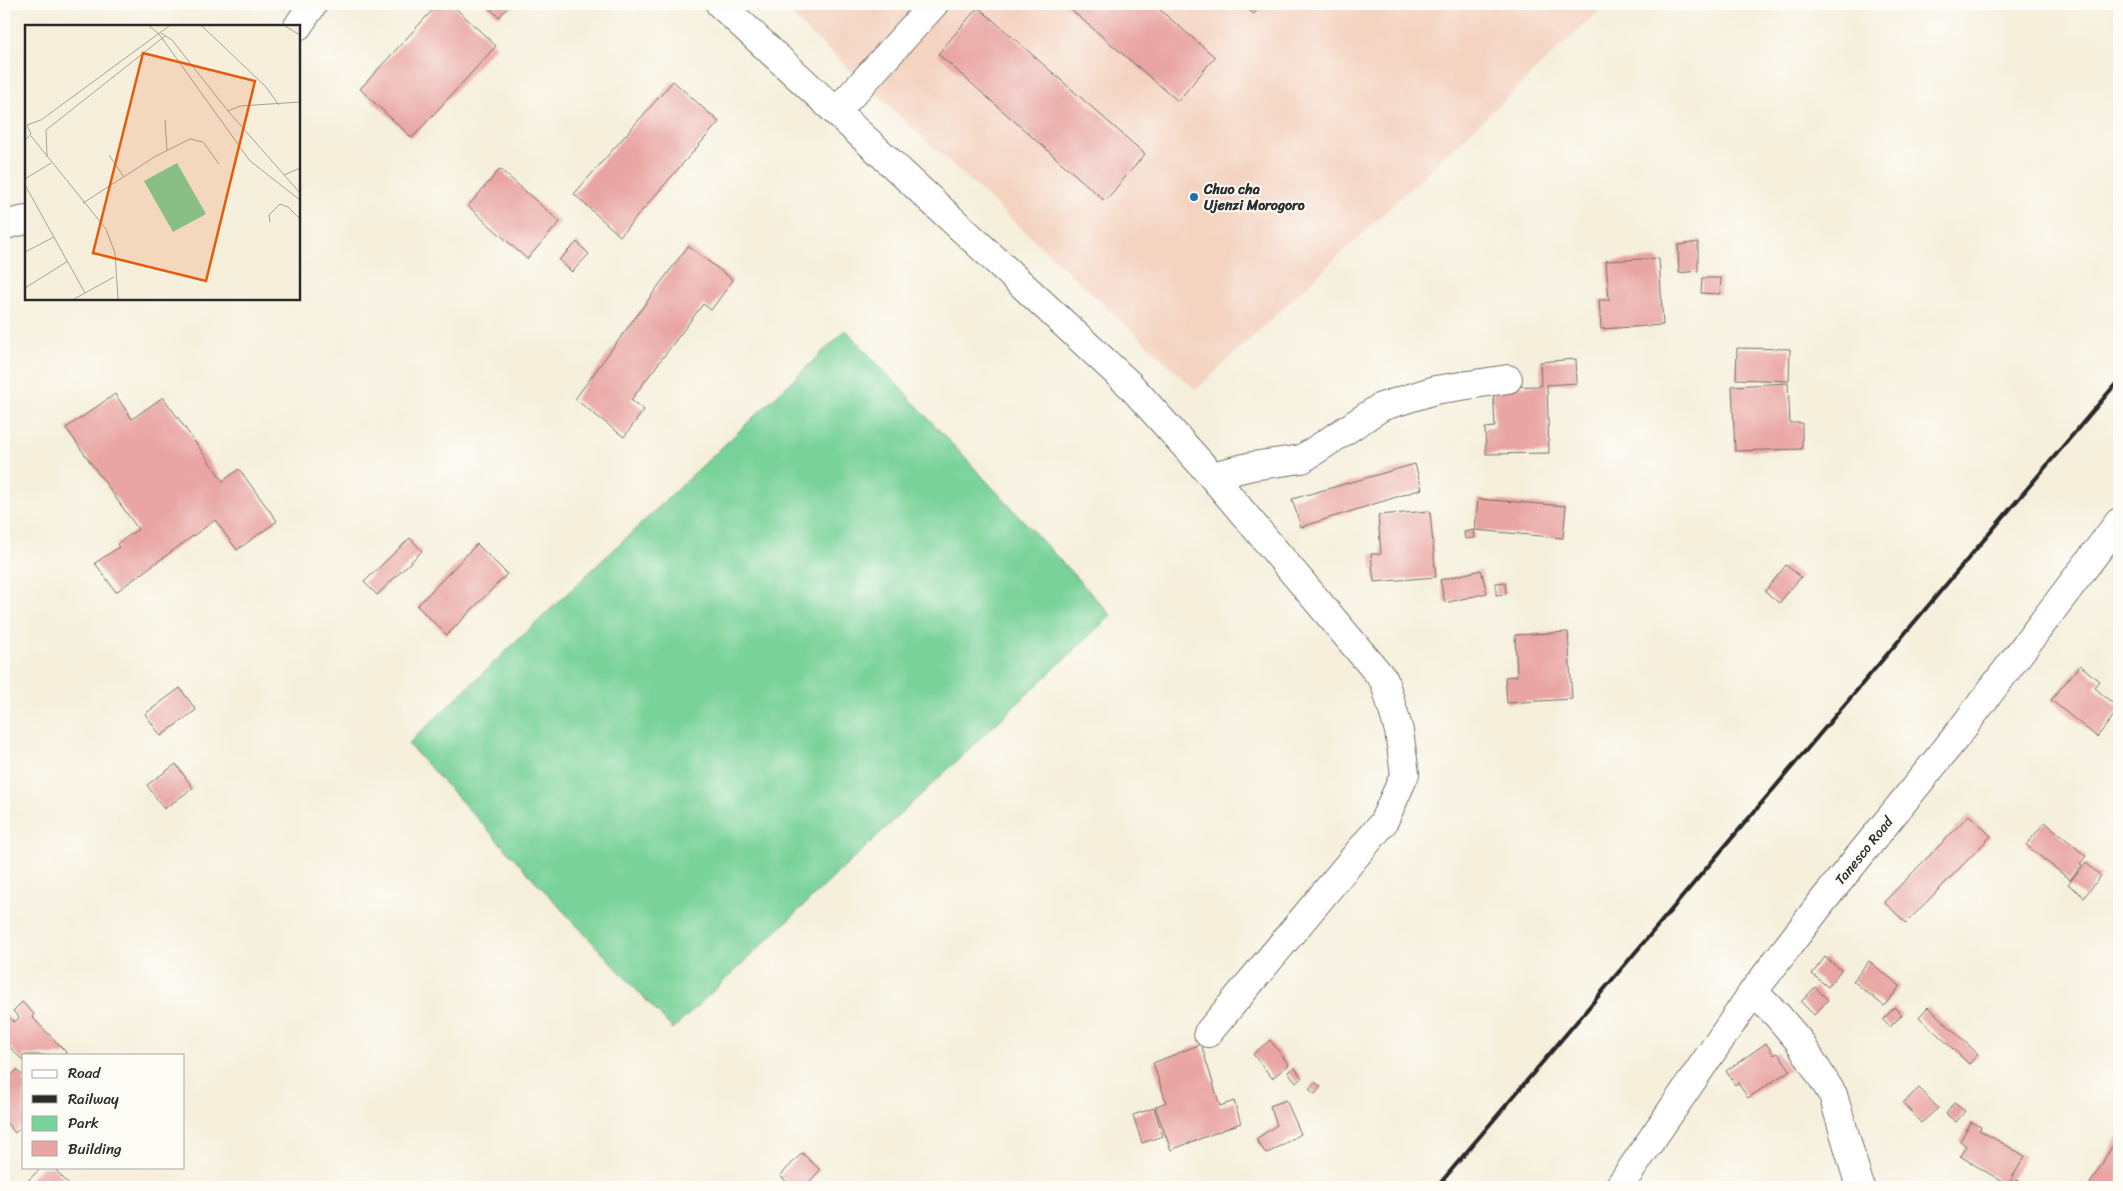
<svg xmlns="http://www.w3.org/2000/svg" width="2123" height="1191" font-family="Sriracha,sans-serif">
  <style>
    .built { fill: #f4d3c1 }
    .green { fill: #78d299; stroke: #527e62 }
    .building { fill: #e9a5a3 }
    .lines { fill: none; stroke-linecap: round; stroke-linejoin: round }
    .minor-casing { stroke: #727069; stroke-width: 30 }
    .minor { stroke: #fff; stroke-width: 28 }
    .rail { stroke: #2b2b2b; stroke-width: 4 }
    .poi-dot { fill: #1f6fb2; stroke: #fdfcf7; stroke-width: 2 }
    .labels { text-anchor: middle; dominant-baseline: central; stroke-width: 4; stroke-linejoin: round; paint-order: stroke }
    .poi-label { font-size: 14px; font-weight: bold; fill: #2b2b2b; stroke: #fdfcf7; text-anchor: start }
    .street-label { font-size: 14px; fill: #2b2b2b; stroke: #fdfcf7 }
    .inset-road { fill: none; stroke: #a4a195; stroke-width: 1 }
    .view { fill: #e8590c; fill-opacity: 0.15; stroke: #e8590c; stroke-width: 2.5 }
    .inset-edge { fill: none; stroke: #2b2b2b; stroke-width: 2.5 }
  </style>
  <rect width="100%" height="100%" fill="#fdfcf7"/>
  <filter id="ink" filterUnits="userSpaceOnUse"><feTurbulence type="fractalNoise" baseFrequency=".02" numOctaves="2"/><feDisplacementMap in="SourceGraphic" scale="10" xChannelSelector="R" yChannelSelector="G"/><feConvolveMatrix kernelMatrix="1 2 1 2 8 2 1 2 1" color-interpolation-filters="sRGB"/></filter>
  <filter id="wash" filterUnits="userSpaceOnUse"><feTurbulence type="fractalNoise" baseFrequency=".0096" numOctaves="4" result="noise"/><feDisplacementMap in="SourceGraphic" scale="20" xChannelSelector="R" yChannelSelector="G"/><feGaussianBlur stdDeviation="1.12" result="paint"/><feColorMatrix in="noise" values="0 0 0 0 0 0 0 0 0 0 0 0 0 0 0 0 0 1.4 0 .05"/><feComposite in="paint" operator="in"/></filter>
  <g filter="url(#wash)">
    <rect width="100%" height="100%" fill="#f5efdc"/>
    <polygon class="built" points="779,4 1606,4 1196,390"/>
    <polygon class="green" points="846,330 1111,615 673,1029 408,744"/>
    <g id="blocks">
      <g class="building">
        <polygon points="438,4 451,4 496,46 412,138 360,89"/>
        <polygon points="485,4 511,4 499,17"/>
        <polygon points="1064,4 1153,4 1215,57 1178,101"/>
        <polygon points="1242,4 1263,4 1254,14"/>
        <polygon points="978,7 1145,154 1105,201 938,54"/>
        <polygon points="673,81 719,122 620,236 574,194"/>
        <polygon points="500,169 560,222 527,259 468,206"/>
        <polygon points="577,242 589,254 572,272 559,260"/>
        <polygon points="1698,242 1698,271 1679,273 1678,245"/>
        <polygon points="688,246 733,280 711,310 703,304 631,400 644,410 624,437 575,399"/>
        <polygon points="1659,258 1663,325 1601,329 1599,300 1609,300 1606,261"/>
        <polygon points="1702,278 1721,278 1720,294 1701,293"/>
        <polygon points="1737,348 1790,349 1789,381 1736,379"/>
        <polygon points="1576,359 1577,383 1547,385 1549,453 1486,454 1485,428 1495,427 1493,387 1541,386 1540,362"/>
        <polygon points="1788,383 1790,423 1802,423 1802,449 1735,451 1732,386"/>
        <polygon points="115,394 132,419 163,397 223,481 239,469 277,521 237,550 215,520 116,592 95,563 119,547 117,544 138,529 66,428"/>
        <polygon points="1415,464 1422,489 1301,527 1292,499"/>
        <polygon points="1478,499 1566,506 1563,538 1475,530"/>
        <polygon points="1430,511 1436,577 1374,582 1371,554 1381,554 1378,515"/>
        <polygon points="1474,530 1475,538 1465,539 1464,532"/>
        <polygon points="410,538 422,551 377,595 364,582"/>
        <polygon points="477,544 507,574 447,635 417,606"/>
        <polygon points="1786,565 1801,577 1779,603 1765,591"/>
        <polygon points="1481,570 1487,593 1445,603 1440,580"/>
        <polygon points="1505,582 1506,594 1496,595 1496,583"/>
        <polygon points="1568,632 1572,699 1507,703 1505,677 1517,676 1515,635"/>
        <polygon points="2080,665 2099,681 2094,687 2119,709 2097,737 2051,700"/>
        <polygon points="180,688 196,710 161,736 145,714"/>
        <polygon points="176,764 193,788 164,809 147,785"/>
        <polygon points="1969,815 1991,836 1906,923 1884,902"/>
        <polygon points="2045,822 2086,856 2080,864 2082,865 2070,880 2026,845"/>
        <polygon points="2086,863 2101,876 2084,897 2068,884"/>
        <polygon points="1825,957 1841,970 1828,987 1812,974"/>
        <polygon points="1869,961 1900,986 1884,1006 1853,981"/>
        <polygon points="1815,987 1828,1000 1814,1015 1801,1002"/>
        <polygon points="22,1002 34,1014 32,1017 66,1052 64,1055 24,1055 24,1062 4,1041 4,1012 14,1022 19,1018 13,1011"/>
        <polygon points="1894,1007 1902,1015 1890,1027 1883,1020"/>
        <polygon points="1928,1007 1978,1054 1969,1064 1919,1017"/>
        <polygon points="1270,1040 1289,1065 1272,1078 1253,1054"/>
        <polygon points="1766,1043 1774,1055 1778,1053 1790,1070 1748,1098 1738,1083 1735,1085 1726,1071"/>
        <polygon points="1201,1044 1220,1106 1234,1101 1241,1123 1171,1150 1155,1107 1166,1102 1153,1063"/>
        <polygon points="1294,1067 1302,1078 1296,1082 1288,1072"/>
        <polygon points="17,1070 24,1077 24,1124 15,1133 4,1120 4,1082"/>
        <polygon points="1315,1082 1321,1087 1315,1094 1309,1089"/>
        <polygon points="1919,1088 1938,1108 1921,1123 1903,1103"/>
        <polygon points="1286,1100 1301,1134 1266,1154 1256,1139 1277,1125 1270,1106"/>
        <polygon points="1954,1103 1965,1111 1956,1122 1946,1114"/>
        <polygon points="1154,1108 1163,1136 1142,1143 1133,1115"/>
        <polygon points="1971,1122 1981,1127 1979,1130 2025,1156 2008,1185 1960,1156 1966,1146 1960,1141"/>
        <polygon points="2119,1135 2119,1185 2118,1187 2088,1187"/>
        <polygon points="802,1153 820,1170 805,1187 793,1187 780,1176"/>
        <polygon points="42,1167 53,1167 71,1187 21,1187"/>
        <polygon points="2017,1180 2030,1187 2013,1187"/>
        <polygon points="774,1182 779,1187 769,1187"/>
      </g>
    </g>
  </g>
  <g filter="url(#ink)">
    <use href="#blocks" fill-opacity="0" stroke="#727069" stroke-width="1"/>
    <g class="lines">
      <g class="minor-casing">
        <g id="minor">
          <polyline points="720,4 1130,385 1212,476 1384,680 1399,731 1405,774 1383,823 1208,1033"/>
          <polyline points="298,26 313,4"/>
          <polyline points="836,112 934,4"/>
          <polyline points="4,225 26,220"/>
          <polyline points="1212,476 1252,466 1302,459 1381,407 1435,390 1508,379"/>
          <polyline points="1753,992 1777,1015 1799,1041 1833,1095 1860,1187"/>
          <polyline points="1619,1187 1753,992 1822,902 1955,738 2119,522"/>
        </g>
      </g>
      <use href="#minor" class="minor"/>
      <polyline class="rail" points="1437,1187 2119,380"/>
    </g>
  </g>
  <circle class="poi-dot" cx="1194" cy="197" r="5"/>
  <g class="labels">
    <g class="poi-label">
      <text x="1204" y="189">Chuo cha<tspan x="1204" dy="16">Ujenzi Morogoro</tspan></text>
    </g>
    <g class="street-label">
      <text transform="translate(1864 851) rotate(-51)">Tanesco Road</text>
    </g>
  </g>
  <g transform="translate(25 25)">
    <rect width="275" height="275" fill="#f5efdc"/>
    <path d="M152 138 181 189 148 207 119 156Z" fill="#78d299"/>
    <path class="inset-road" d="M124 1 134 9 225 136 275 175M177 1 241 62 254 80M260 1 275 10M136 8 147 15 203 86 275 168M203 86 215 81 275 77M140 95 142 125M2 100 16 95 144 1M6 111 81 204 90 228 93 274M0 115 6 109 2 100M84 130 99 152M22 132 21 105 140 11M259 150 275 143M0 154 26 138M0 160 60 268M58 178 131 131 165 114 178 117 194 139M245 197 244 190 255 179 263 182 275 194M0 227 29 212M0 263 43 236M49 274 89 252"/>
    <path class="view" d="M118 28 230 56 181 256 68 228Z"/>
    <rect width="275" height="275" class="inset-edge"/>
  </g>
  <rect width="2123" height="1191" fill="none" stroke="#fdfcf7" stroke-width="20"/>
  <rect x="22" y="1054" width="162" height="115" fill="#fdfcf7" stroke="#a9a8a5"/>
  <rect x="32" y="1070" width="25" height="8" fill="#ffffff" stroke="#a9a8a5"/>
  <text x="68" y="1078" font-size="15" fill="#2b2b2b">Road</text>
  <rect x="32" y="1095" width="25" height="8" fill="#2b2b2b" stroke="#a9a8a5"/>
  <text x="68" y="1104" font-size="15" fill="#2b2b2b">Railway</text>
  <rect x="32" y="1116" width="25" height="15" fill="#78d299" stroke="#a9a8a5"/>
  <text x="68" y="1128" font-size="15" fill="#2b2b2b">Park</text>
  <rect x="32" y="1141" width="25" height="15" fill="#e9a5a3" stroke="#a9a8a5"/>
  <text x="68" y="1154" font-size="15" fill="#2b2b2b">Building</text>
</svg>
